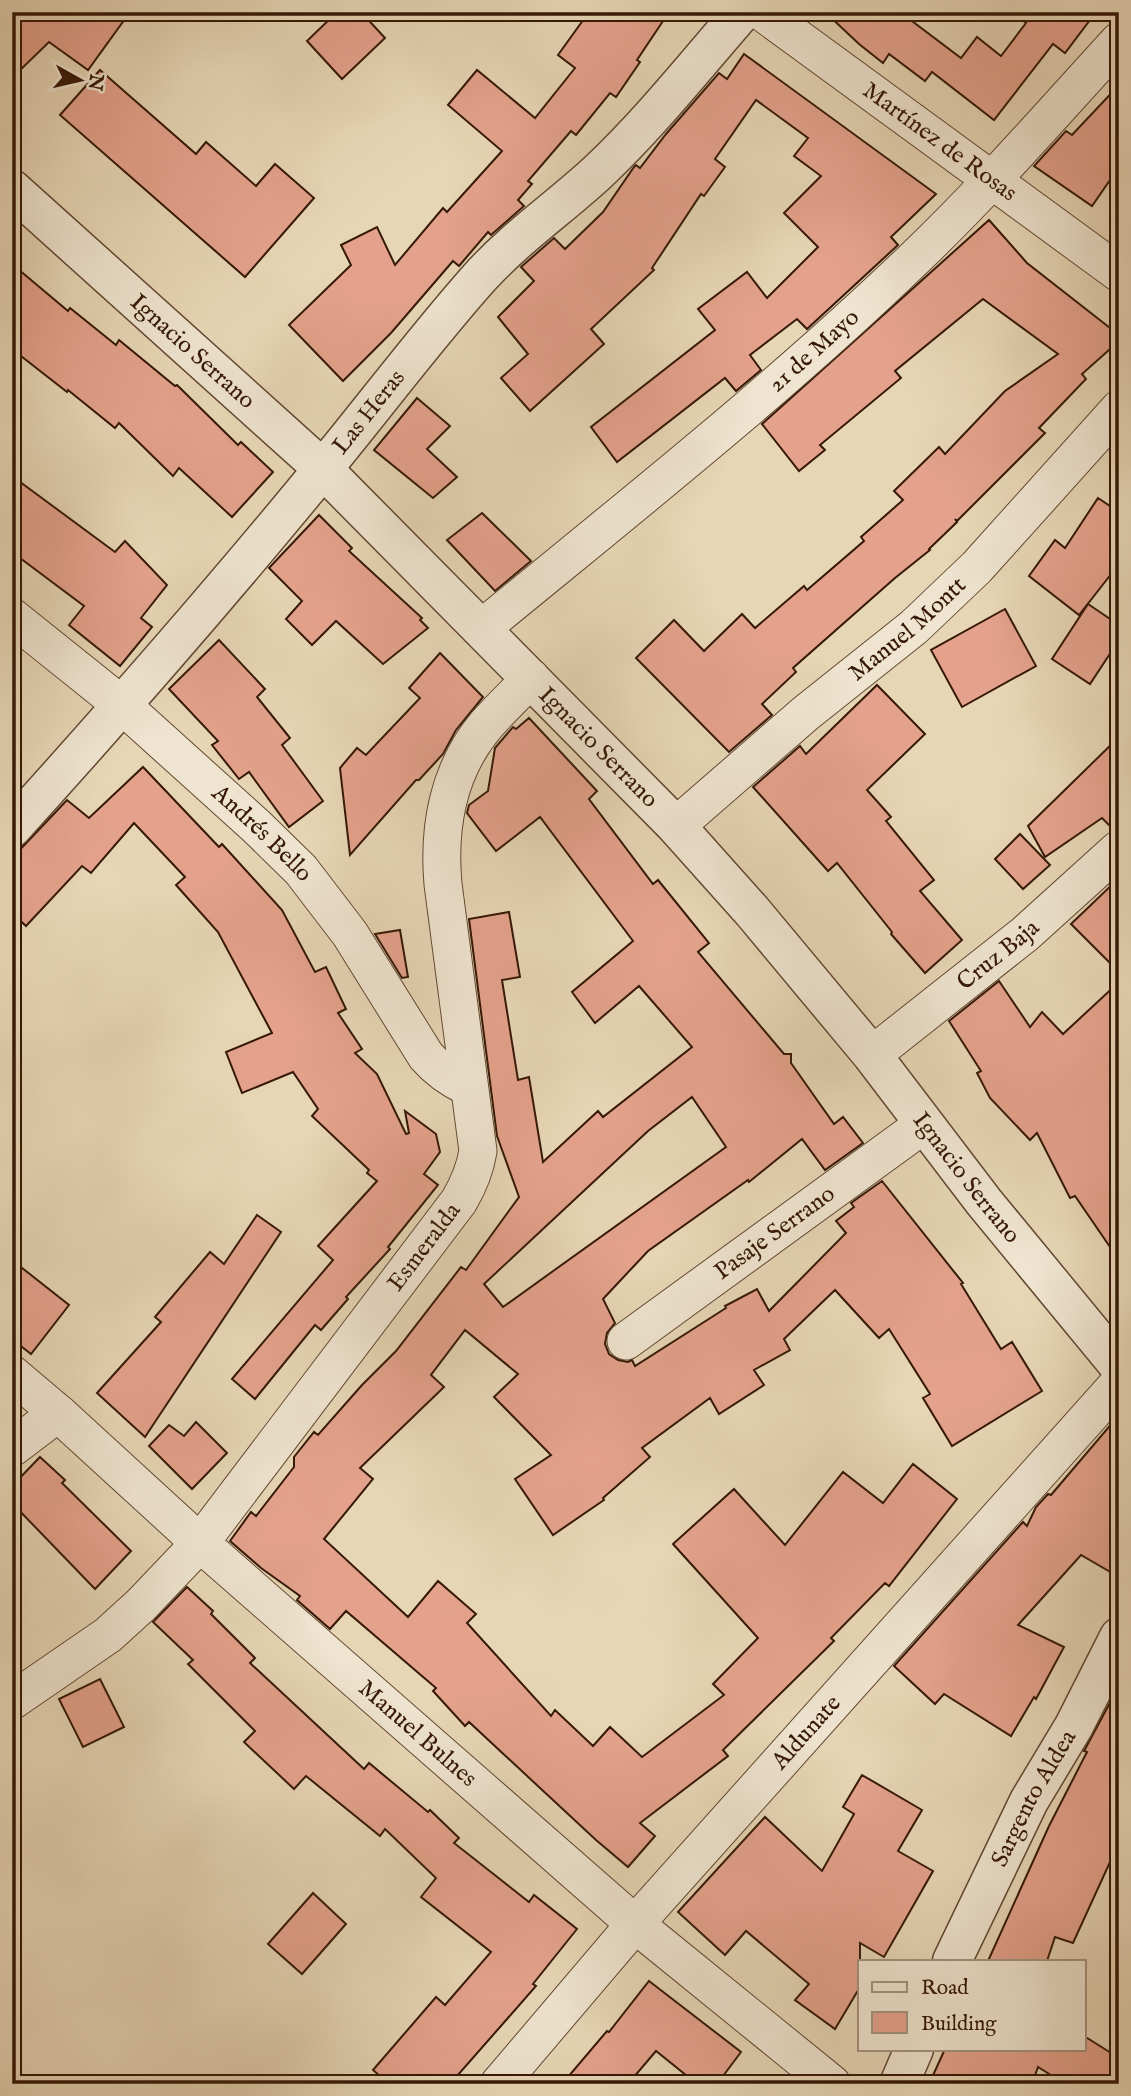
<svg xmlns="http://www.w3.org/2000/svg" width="1131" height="2096" font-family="'IM FELL English',serif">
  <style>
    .building { fill: #e4a28c; stroke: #351806; stroke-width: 2; fill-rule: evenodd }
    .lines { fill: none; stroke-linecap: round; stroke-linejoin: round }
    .minor-casing { stroke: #624832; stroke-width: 39 }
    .tertiary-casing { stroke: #624832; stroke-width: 41 }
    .minor { stroke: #efe4d0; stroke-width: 37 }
    .tertiary { stroke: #efe4d0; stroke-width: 38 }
    .labels { text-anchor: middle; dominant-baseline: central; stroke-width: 6; stroke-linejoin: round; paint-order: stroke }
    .street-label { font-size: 24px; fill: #351806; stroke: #efe4d0 }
  </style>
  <rect width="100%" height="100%" fill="#e7d6b6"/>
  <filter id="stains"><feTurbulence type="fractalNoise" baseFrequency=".00286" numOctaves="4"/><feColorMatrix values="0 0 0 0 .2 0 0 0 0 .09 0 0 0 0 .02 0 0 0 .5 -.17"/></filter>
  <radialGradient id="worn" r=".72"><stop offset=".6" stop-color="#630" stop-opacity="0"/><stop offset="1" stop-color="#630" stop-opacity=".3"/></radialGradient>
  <g class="building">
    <polygon points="12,12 130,12 88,70 49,42 12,78"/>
    <polygon points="337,12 361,12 385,38 342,79 307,41"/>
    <polygon points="589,12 669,12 637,60 640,62 616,97 610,93 576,135 571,131 528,181 532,184 518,200 524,206 491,235 488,232 459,266 453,261 391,333 343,381 289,325 351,265 341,245 377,227 395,265 443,208 447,212 502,151 448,105 477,70 535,118 575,68 558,55"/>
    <polygon points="825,12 900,12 961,58 977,37 1001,56 1026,23 1012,12 1096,12 1065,53 1053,44 994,120 932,72 925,81 889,54 883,63 859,44"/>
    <polygon points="744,54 936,194 891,237 898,245 807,329 797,319 750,355 761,370 736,391 725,378 617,462 591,427 715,330 698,309 747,272 767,298 818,247 784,213 821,176 794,156 808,138 756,100 715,159 725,167 704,196 701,194 652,268 654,270 591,329 604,344 530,411 501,378 528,354 498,317 534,281 521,267 554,238 565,249 603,212 634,167 636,165 640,168 666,134 719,73 727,79"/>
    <polygon points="100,70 196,154 206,142 256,186 275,164 314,198 245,277 60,115"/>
    <polygon points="1119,85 1119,167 1092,206 1034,166 1066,131 1072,135"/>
    <polygon points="989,220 1027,263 1119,335 1119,341 1082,374 1086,379 1039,428 1045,433 957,521 955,519 957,522 929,549 930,550 895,578 793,668 796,672 762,704 772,715 729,752 636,658 674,620 704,651 742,614 755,628 804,586 807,590 864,541 861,537 903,500 894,491 939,447 945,454 1005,391 1058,354 983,299 895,371 901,378 820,445 825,450 799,471 762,424"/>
    <polygon points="12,264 68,311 70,308 116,345 119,340 175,386 177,385 238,445 241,442 273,472 232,517 179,468 173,476 119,423 115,428 68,390 67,392 12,349"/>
    <polygon points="417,398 450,426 427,449 457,477 433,498 374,450"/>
    <polygon points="12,476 115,552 125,541 167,585 141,618 152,627 120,666 69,625 84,606 12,552"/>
    <polygon points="1098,498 1119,512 1119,564 1079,615 1029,576 1055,540 1065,548"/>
    <polygon points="482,513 531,561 495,591 447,540"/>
    <polygon points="319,515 352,548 349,551 422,618 420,620 428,628 383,664 336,621 312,645 286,619 302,601 269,568"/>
    <polygon points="1088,604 1119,625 1119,640 1090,684 1052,659"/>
    <polygon points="1005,609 1036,666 962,707 931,650"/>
    <polygon points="219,640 265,689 257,697 290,738 282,745 323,801 289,827 249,772 239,779 212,745 218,741 169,689"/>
    <polygon points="440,653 483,697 456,730 443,754 419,780 416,780 350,855 340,768 357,748 366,755 420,698 409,688"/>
    <polygon points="877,685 925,734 867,790 891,817 886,821 934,880 920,891 962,940 925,973 891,934 892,932 837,863 828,871 753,787 800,746 806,754"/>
    <path d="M529 718 597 791 589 799 653 884 658 880 709 943 698 952 784 1054H791V1063L834 1124 843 1117 863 1143 825 1170 802 1139 749 1182 748 1180 648 1251 603 1299 615 1323 607 1333 605 1344 609 1354 618 1360 628 1362 632 1360 635 1366 726 1308 725 1306 757 1289 769 1311 846 1233 836 1221 854 1207 851 1203 882 1181 963 1283 961 1284 1001 1349 1012 1342 1042 1391 952 1446 923 1398 930 1394 889 1329 879 1338 835 1290 784 1339 790 1350 754 1370 764 1385 719 1414 710 1398 642 1448 650 1457 603 1498 604 1500 553 1535 515 1479 551 1455 494 1397 518 1374 465 1330 431 1375 444 1387 360 1468 373 1479 324 1539 408 1617 438 1581 476 1614 467 1623 551 1716 555 1710 593 1746 610 1727 642 1757 724 1695 713 1684 758 1638 673 1544 734 1489 785 1545 843 1472 883 1503 913 1464 957 1499 889 1586 885 1583 831 1638 834 1641 723 1750 728 1756 640 1823 655 1836 628 1867 596 1840 469 1722 465 1726 433 1691 436 1688 346 1611 330 1629 297 1600 300 1596 261 1568 230 1541 251 1512 256 1516 294 1467V1457L314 1432 318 1435 362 1385 396 1351 461 1267 466 1270 519 1197 497 1136 469 919 509 912 520 977 502 980 518 1080 529 1077 543 1162 598 1111 603 1117 692 1047 639 986 595 1023 572 992 633 941 540 817 496 851 467 813 469 805 488 791 495 748 513 727 516 729ZM692 1097 726 1147 503 1307 484 1284 648 1131Z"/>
    <polygon points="1119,737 1119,829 1113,829 1102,818 1045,857 1028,826"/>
    <polygon points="143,767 219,847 222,844 282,910 315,972 326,967 346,1009 338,1013 362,1049 355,1053 377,1074 406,1134 409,1133 405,1111 436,1134 440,1152 424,1174 438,1185 388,1247 390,1249 346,1297 348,1299 321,1330 315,1325 255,1399 232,1379 333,1260 318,1246 377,1181 367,1173 369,1170 312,1116 318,1109 293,1072 242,1093 226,1052 272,1033 218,932 176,885 185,877 134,823 91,873 82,866 26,926 12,913 12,858 67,800 89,818"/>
    <polygon points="1020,834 1050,865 1023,889 995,859"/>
    <polygon points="1119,878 1119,972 1071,924"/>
    <polygon points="400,930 408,977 402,978 375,934"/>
    <polygon points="999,981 1030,1027 1042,1012 1063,1034 1119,982 1119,1260 1075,1196 1070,1198 1037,1133 1030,1140 990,1098 977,1073 981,1071 949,1021"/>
    <polygon points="257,1215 281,1232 145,1437 97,1393 161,1322 155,1317 210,1252 224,1264"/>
    <polygon points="12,1260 69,1305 31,1354 12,1339"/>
    <polygon points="1119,1415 1119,1577 1081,1555 1018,1625 1064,1647 1036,1699 1034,1697 1011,1736 944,1694 935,1704 894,1666 1023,1522 1027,1526 1036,1507 1048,1494 1051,1495"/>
    <polygon points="196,1422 227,1453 192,1489 149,1446 169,1425 184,1436"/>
    <polygon points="40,1457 65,1480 62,1483 131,1551 95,1589 12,1503 12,1486"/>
    <polygon points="187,1587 213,1611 211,1614 255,1658 250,1663 364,1769 369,1763 428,1812 430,1810 459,1838 454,1843 529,1902 534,1895 577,1929 533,1984 536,1986 450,2084 389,2084 373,2070 436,1997 445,2005 491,1952 421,1897 436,1878 385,1829 380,1836 306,1776 294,1789 244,1742 255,1731 188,1664 193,1660 153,1622"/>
    <polygon points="100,1679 124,1727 83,1747 59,1699"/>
    <polygon points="1119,1686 1119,1868 1110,1862 1073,1943 1055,1937 1047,1961 988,1961 1049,1826 1087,1752 1084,1751"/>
    <polygon points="862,1775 922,1810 898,1851 933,1871 884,1957 860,1943 860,1987 835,2029 795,2000 809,1984 746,1931 725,1955 678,1912 765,1817 822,1871 854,1814 843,1807"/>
    <polygon points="313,1893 346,1924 302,1974 268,1944"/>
    <polygon points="649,1981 741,2052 717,2084 697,2084 656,2051 628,2084 562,2084 607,2031 609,2032"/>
    <polygon points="1084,2036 1119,2058 1119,2084 1065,2084 1038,2067 1032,2084 929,2084 945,2049 1084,2049"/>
  </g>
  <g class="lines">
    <g class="minor-casing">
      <g id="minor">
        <path id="s1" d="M762 12 1119 273"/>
        <path id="s2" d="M12 617 123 706 256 826 301 870 350 934 426 1056C438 1070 451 1079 468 1087"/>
        <path id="s3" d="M481 629C628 508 778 390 916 257 987 189 1052 114 1119 41"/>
        <path id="s4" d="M676 826 806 713 914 627 977 567 1119 409"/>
        <path id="s5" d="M872 1055 1025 934 1119 849"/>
        <path id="s6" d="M626 1341 923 1125"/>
        <path id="s7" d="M12 1374 58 1413 200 1543 635 1924 832 2084"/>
        <polyline points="12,1448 58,1413"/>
        <path id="s8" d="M12 1701 108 1635 141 1605 200 1543 459 1201C469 1184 475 1170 478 1151L443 884C438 828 448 770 486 725 500 709 516 694 531 678"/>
        <path id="s9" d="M499 2084 635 1924 1119 1383"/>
      </g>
    </g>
    <g class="tertiary-casing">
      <g id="tertiary">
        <path id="s10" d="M12 189 323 469 676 826 752 911 872 1055 984 1202 1119 1366"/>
        <path id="s11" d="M12 828C118 711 222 592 322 470 375 406 424 340 479 278 515 238 559 208 598 172 650 123 695 66 742 12"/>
        <path id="s12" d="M952 1961 1029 1801 1074 1726 1119 1637"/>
        <polyline points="899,2084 914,2049"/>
      </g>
    </g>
    <use href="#minor" class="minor"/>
    <use href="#tertiary" class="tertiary"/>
  </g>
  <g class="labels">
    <g class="street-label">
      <text stroke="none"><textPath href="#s1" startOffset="220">Martínez de Rosas</textPath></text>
      <text stroke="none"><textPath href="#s3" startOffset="434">21 de Mayo</textPath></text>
      <text stroke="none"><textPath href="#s10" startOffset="243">Ignacio Serrano</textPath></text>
      <text stroke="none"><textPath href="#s11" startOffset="548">Las Heras</textPath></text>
      <text stroke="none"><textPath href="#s4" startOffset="304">Manuel Montt</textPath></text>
      <text stroke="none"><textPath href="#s10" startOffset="810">Ignacio Serrano</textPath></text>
      <text stroke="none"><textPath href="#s2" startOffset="331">Andrés Bello</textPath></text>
      <text stroke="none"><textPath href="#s5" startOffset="161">Cruz Baja</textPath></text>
      <text stroke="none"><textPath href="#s10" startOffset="1377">Ignacio Serrano</textPath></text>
      <text stroke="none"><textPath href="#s6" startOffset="184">Pasaje Serrano</textPath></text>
      <text stroke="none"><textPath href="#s8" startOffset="618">Esmeralda</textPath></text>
      <text stroke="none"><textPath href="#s9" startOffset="467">Aldunate</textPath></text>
      <text stroke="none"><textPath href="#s7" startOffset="542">Manuel Bulnes</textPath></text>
      <text stroke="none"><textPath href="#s12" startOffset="182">Sargento Aldea</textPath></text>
    </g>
  </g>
  <rect width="1131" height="2096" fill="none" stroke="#e7d6b6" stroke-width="42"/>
  <rect x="14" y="14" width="1103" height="2068" fill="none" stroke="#351806" stroke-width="3.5"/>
  <rect x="21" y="21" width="1089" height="2054" fill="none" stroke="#351806" stroke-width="2"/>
  <rect x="858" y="1960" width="228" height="91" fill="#efe4d0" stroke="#a5927f" stroke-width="2"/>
  <rect x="872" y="1982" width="35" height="10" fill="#efe4d0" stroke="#a5927f" stroke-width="2"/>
  <text x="921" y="1994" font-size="21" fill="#351806">Road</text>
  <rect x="872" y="2012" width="35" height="21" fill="#e4a28c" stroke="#a5927f" stroke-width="2"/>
  <text x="921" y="2030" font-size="21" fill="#351806">Building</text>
  <g transform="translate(80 80) rotate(98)" stroke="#efe4d0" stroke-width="5" paint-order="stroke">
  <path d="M0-5L12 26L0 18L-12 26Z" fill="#351806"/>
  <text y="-10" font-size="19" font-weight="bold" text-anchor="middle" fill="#351806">N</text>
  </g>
  <rect width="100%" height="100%" filter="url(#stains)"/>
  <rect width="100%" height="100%" fill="url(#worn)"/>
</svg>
